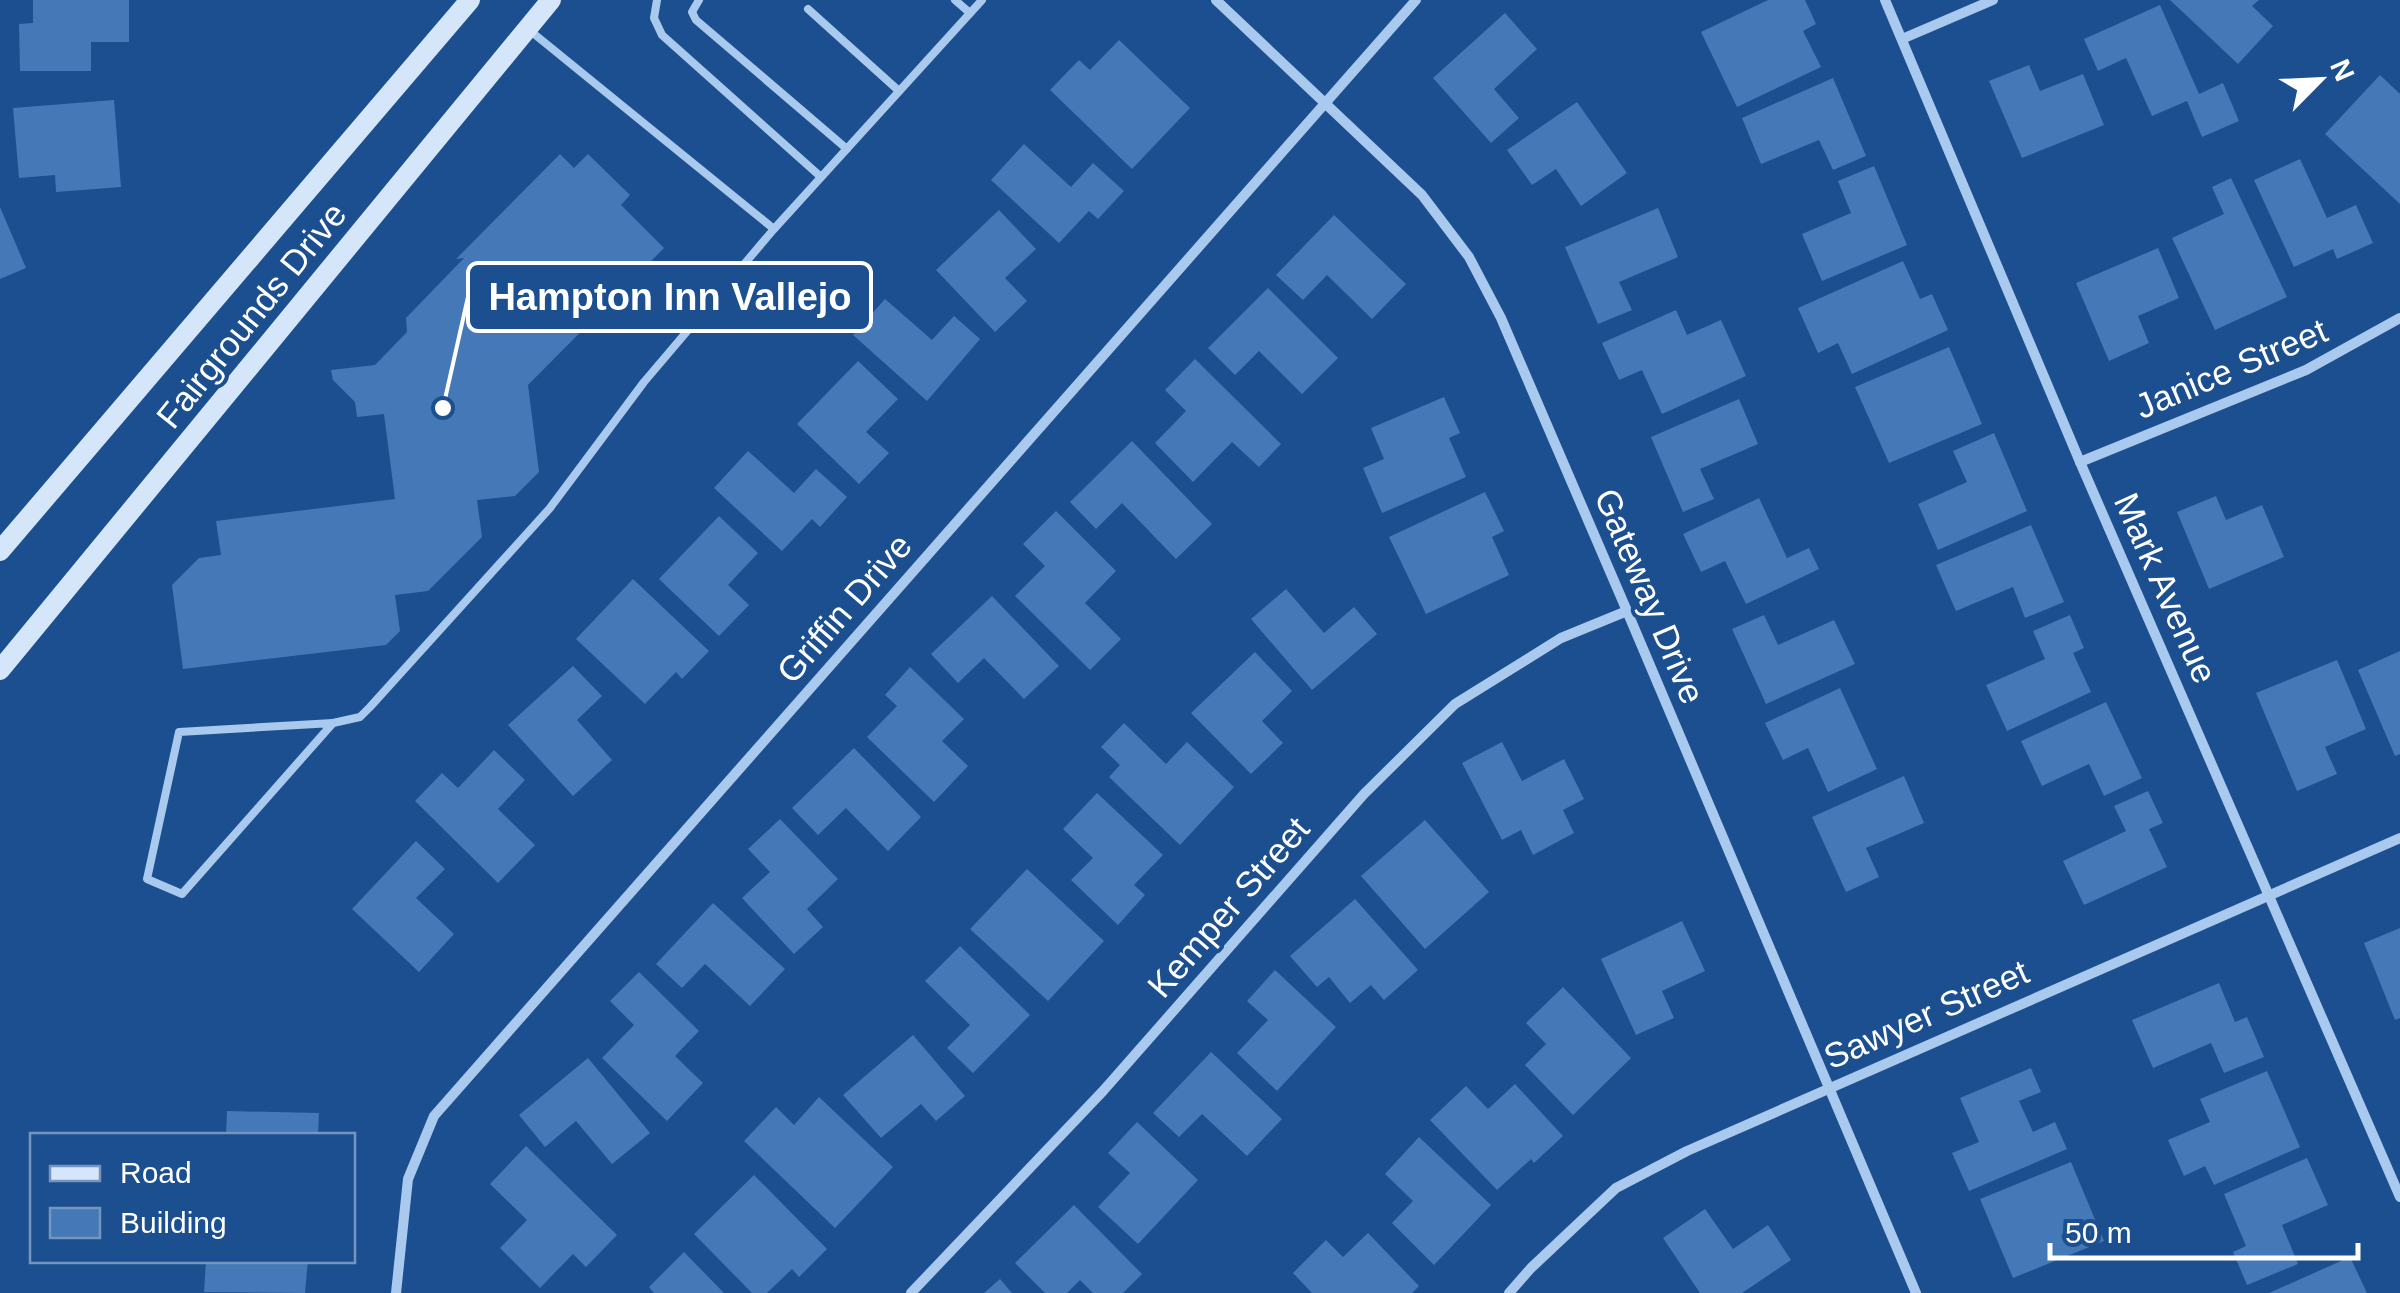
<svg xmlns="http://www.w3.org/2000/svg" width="2400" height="1293" font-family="Arial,sans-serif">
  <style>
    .building { fill: #4478b7 }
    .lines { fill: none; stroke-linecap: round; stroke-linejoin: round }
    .lane { stroke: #a9c9ee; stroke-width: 8 }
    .street { stroke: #a9c9ee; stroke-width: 10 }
    .secondary { stroke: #d6e6fa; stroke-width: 20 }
    .labels { text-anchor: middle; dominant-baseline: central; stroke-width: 8; stroke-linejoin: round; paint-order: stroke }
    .street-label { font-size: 35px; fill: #fff; stroke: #1b4f8f }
    .leader { fill: none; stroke: #fff; stroke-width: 4 }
    .callout-dot { fill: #fff; stroke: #1b4f8f; stroke-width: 4 }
    .callout { fill: #1b4f8f; stroke: #fff; stroke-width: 4 }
    .callout-label { font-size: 38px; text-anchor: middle; font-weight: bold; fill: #fff }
  </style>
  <rect width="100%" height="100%" fill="#1b4f8f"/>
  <g class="building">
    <polygon points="33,0 129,0 129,42 91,42 91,71 20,71 19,24 33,23"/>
    <polygon points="1768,0 1805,0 1816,24 1803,31 1821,67 1737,107 1701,32"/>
    <polygon points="2170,0 2259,0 2252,6 2273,26 2238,64"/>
    <polygon points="2160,5 2199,94 2223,83 2239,121 2202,137 2187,101 2152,116 2126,58 2098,71 2084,39"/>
    <polygon points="1505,13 1537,49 1494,89 1519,118 1491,143 1433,78"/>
    <polygon points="1119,40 1190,108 1132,169 1050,90 1079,60 1090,70"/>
    <polygon points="2029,65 2040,91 2083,74 2104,125 2022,158 1989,81"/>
    <polygon points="2380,75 2400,94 2400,204 2325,134"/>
    <polygon points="1833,78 1866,156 1833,170 1819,140 1761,164 1742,118"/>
    <polygon points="114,100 121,187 56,192 55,175 19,178 13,108"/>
    <polygon points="1577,102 1627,173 1581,206 1556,169 1532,185 1507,150"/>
    <polygon points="1024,144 1071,187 1093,163 1124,191 1098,219 1089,211 1059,243 991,180"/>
    <polygon points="560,154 574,168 588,154 630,195 621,205 664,248 528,385 539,472 515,496 477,500 482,537 428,591 395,595 400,631 386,645 183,669 172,585 199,558 221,555 216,521 395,499 384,414 357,417 355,402 333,380 331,370 375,365 407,332 406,318 464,258 456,259"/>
    <polygon points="2300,159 2327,218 2356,205 2373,243 2337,259 2333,249 2294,267 2254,180"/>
    <polygon points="1874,166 1907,245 1822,281 1802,234 1851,213 1838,181"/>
    <polygon points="2231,178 2287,297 2215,330 2172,238 2224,214 2212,187"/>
    <polygon points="0,207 26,268 0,279"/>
    <polygon points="1658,208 1678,257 1619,282 1632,310 1598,324 1565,247"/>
    <polygon points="999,210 1036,249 1005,278 1027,301 995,332 936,270"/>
    <polygon points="1334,215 1406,284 1372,319 1327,275 1303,300 1276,275"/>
    <polygon points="2158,248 2179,298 2138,316 2149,343 2109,361 2076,283"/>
    <polygon points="1903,261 1920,299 1932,294 1948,330 1852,374 1838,343 1818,353 1798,308"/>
    <polygon points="1268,288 1338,358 1302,394 1259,351 1235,375 1208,348"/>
    <polygon points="885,299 932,340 954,316 980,339 927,401 853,335"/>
    <polygon points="1676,310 1687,335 1721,320 1746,376 1662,414 1642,370 1619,380 1602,343"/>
    <polygon points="1949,347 1982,424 1889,463 1855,387"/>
    <polygon points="1195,359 1281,444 1259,467 1232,442 1193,482 1155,443 1186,411 1165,390"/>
    <polygon points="858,361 898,399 866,432 889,453 859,484 797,424"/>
    <polygon points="1444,397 1460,433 1449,438 1466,477 1382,513 1363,468 1384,459 1371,428"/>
    <polygon points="1739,399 1758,444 1700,469 1714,499 1683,512 1651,437"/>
    <polygon points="1994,433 2027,511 1938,550 1918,504 1967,482 1953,451"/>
    <polygon points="1132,441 1212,524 1176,559 1122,503 1096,529 1070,502"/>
    <polygon points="748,451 794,493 816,469 847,497 820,527 812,519 782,551 714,488"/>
    <polygon points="1485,492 1504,531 1492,537 1509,575 1426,614 1389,537"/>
    <polygon points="2216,496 2226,520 2262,505 2284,557 2209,589 2177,512"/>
    <polygon points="1759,498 1787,558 1809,548 1819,569 1746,604 1725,561 1701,572 1683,534"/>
    <polygon points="1056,511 1116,571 1085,603 1121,639 1090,670 1015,596 1045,566 1023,544"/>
    <polygon points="719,516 758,553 728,585 749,605 719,636 659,579"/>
    <polygon points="2031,525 2064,602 2025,618 2013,587 1956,611 1936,565"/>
    <polygon points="633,579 709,651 682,679 676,672 645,704 576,639"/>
    <polygon points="1286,589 1324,633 1354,607 1377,634 1312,690 1251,619"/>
    <polygon points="992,596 1059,666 1024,699 984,658 958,683 931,654"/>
    <polygon points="1764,615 1778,645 1834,620 1855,664 1766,704 1732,629"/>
    <polygon points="2070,615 2084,648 2073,653 2091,692 2007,731 1986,685 2045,659 2033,631"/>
    <polygon points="2400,651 2400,754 2395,756 2358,670"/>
    <polygon points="1255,652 1292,691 1262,721 1283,743 1251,774 1191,713"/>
    <polygon points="2337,660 2366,729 2325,747 2337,774 2297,791 2256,693"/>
    <polygon points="573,666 602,696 577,720 612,760 573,796 508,725"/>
    <polygon points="910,667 964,719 942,741 968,766 934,802 867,737 897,706 885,695"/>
    <polygon points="1840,688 1877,769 1828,792 1808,748 1783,760 1765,723"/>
    <polygon points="2106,702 2142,778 2104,796 2089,764 2042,786 2021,741"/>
    <polygon points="1124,723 1166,764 1187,742 1234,787 1180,845 1109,777 1120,765 1101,747"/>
    <polygon points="1502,742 1522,781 1564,759 1584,799 1563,810 1574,833 1533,855 1521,830 1502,840 1462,763"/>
    <polygon points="854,748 921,817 888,851 846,808 818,835 792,808"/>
    <polygon points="494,750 525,780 498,809 535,845 498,883 415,801 442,773 458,788"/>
    <polygon points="1904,776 1924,823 1866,848 1879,877 1846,892 1812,817"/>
    <polygon points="2148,791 2163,823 2149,829 2167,867 2084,905 2063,861 2126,831 2114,806"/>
    <polygon points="1097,793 1163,855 1134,885 1145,895 1118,925 1071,880 1093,858 1063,829"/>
    <polygon points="780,819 838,879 807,909 823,927 794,954 742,898 770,872 748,849"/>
    <polygon points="1425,820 1489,892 1425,949 1361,876"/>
    <polygon points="416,841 445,869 416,898 454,934 419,972 352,909"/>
    <polygon points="1027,869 1104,941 1048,1001 970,929"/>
    <polygon points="1355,899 1418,970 1384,1000 1371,985 1350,1003 1329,977 1317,987 1290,956"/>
    <polygon points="713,903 785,969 750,1006 705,964 682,988 656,964"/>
    <polygon points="1682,921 1705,971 1662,991 1674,1018 1636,1035 1601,959"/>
    <polygon points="2400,928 2400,1018 2395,1020 2364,943"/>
    <polygon points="960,946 1030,1015 973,1073 947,1048 970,1025 925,981"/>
    <polygon points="1275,970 1336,1027 1277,1091 1237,1053 1268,1020 1247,1001"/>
    <polygon points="639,972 699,1031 675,1056 703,1083 667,1121 602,1058 634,1025 610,1001"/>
    <polygon points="2219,983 2235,1022 2247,1017 2264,1057 2224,1073 2211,1043 2153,1068 2132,1020"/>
    <polygon points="1563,987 1631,1058 1573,1115 1525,1065 1546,1044 1526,1023"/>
    <polygon points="913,1035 965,1096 936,1121 921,1104 881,1138 843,1095"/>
    <polygon points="1211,1052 1282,1119 1247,1156 1202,1114 1179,1137 1153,1113"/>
    <polygon points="588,1058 650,1133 612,1164 576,1121 545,1147 519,1115"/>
    <polygon points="2031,1068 2041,1092 2019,1101 2033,1132 2055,1122 2067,1149 1969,1191 1952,1153 1979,1142 1960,1098"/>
    <polygon points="2267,1071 2300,1147 2214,1185 2205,1166 2184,1176 2168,1140 2210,1122 2200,1099"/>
    <polygon points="1515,1084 1563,1136 1534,1163 1531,1159 1497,1190 1430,1120 1466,1086 1488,1109"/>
    <polygon points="819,1097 893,1167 835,1228 744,1141 776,1107 794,1125"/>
    <polygon points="227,1111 319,1113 318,1136 226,1136"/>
    <polygon points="1137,1122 1198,1180 1138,1244 1098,1207 1130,1173 1108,1153"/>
    <polygon points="1419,1137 1491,1205 1434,1265 1392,1223 1413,1201 1385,1174"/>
    <polygon points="526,1146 617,1235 586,1267 573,1254 540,1288 500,1248 527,1220 490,1184"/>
    <polygon points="2307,1158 2328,1205 2282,1225 2298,1264 2247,1285 2233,1252 2246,1246 2224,1194"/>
    <polygon points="2071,1162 2104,1241 2013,1278 1980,1199"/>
    <polygon points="754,1175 827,1249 799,1277 792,1269 767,1293 752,1293 694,1234"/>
    <polygon points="1074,1205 1142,1274 1123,1293 1093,1293 1080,1280 1067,1293 1045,1293 1015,1263"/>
    <polygon points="1705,1209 1733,1249 1768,1225 1791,1260 1742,1293 1700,1293 1663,1238"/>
    <polygon points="1368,1233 1419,1286 1412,1293 1312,1293 1293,1273 1326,1240 1343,1257"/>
    <polygon points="684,1252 724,1293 654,1293 649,1287"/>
    <polygon points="2350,1257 2367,1293 2269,1293"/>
    <polygon points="206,1260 308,1260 305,1293 204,1292"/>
    <polygon points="1000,1279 1012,1293 984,1293"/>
  </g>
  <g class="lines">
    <g class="lane">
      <polyline points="657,0 654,18 662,35 821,177"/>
      <polyline points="699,0 692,12 696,20 847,149"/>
      <polyline points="955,0 970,13"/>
      <polyline points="808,9 899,91"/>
      <polyline points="528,29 774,229"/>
      <polyline points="333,723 360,717 370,707 550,508 644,382 774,229 982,0"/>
      <polygon points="333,723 182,894 147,879 179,732"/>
    </g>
    <g class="street">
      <polyline points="1216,0 1422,195 1469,257 1501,318 1627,611 1916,1293"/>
      <polyline points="1885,0 2080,462 2400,1197"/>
      <polyline points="1902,39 1993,0"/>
      <polyline points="2080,462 2306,370 2400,318"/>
      <polyline points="396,1293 408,1179 434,1116 1416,0"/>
      <polyline points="911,1293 1103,1091 1364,794 1455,704 1561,638 1627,611"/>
      <polyline points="1509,1293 1531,1268 1616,1188 1687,1151 2400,838"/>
    </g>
    <g class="secondary">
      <polyline points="0,551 470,0"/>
      <polyline points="0,670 551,0"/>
    </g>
  </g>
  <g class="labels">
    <g class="street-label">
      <text transform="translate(251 315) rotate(-51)">Fairgrounds Drive</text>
      <text transform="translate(2231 368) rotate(-23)">Janice Street</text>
      <text transform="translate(2166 588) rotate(66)">Mark Avenue</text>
      <text transform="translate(1650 596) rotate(67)">Gateway Drive</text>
      <text transform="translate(844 608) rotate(-49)">Griffin Drive</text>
      <text transform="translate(1228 907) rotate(-49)">Kemper Street</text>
      <text transform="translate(1926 1014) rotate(-24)">Sawyer Street</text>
    </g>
  </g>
  <path class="leader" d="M443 408L468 297"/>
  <circle class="callout-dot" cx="443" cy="408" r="10"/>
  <rect class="callout" x="468" y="263" width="403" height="68" rx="10"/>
  <g class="callout-label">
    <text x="670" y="310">Hampton Inn Vallejo</text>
  </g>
  <rect x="30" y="1133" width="325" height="130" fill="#1b4f8f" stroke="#7695bc" stroke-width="2.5"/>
  <rect x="50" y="1166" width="50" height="15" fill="#d6e6fa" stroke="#7695bc" stroke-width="2.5"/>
  <text x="120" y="1183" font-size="30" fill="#ffffff">Road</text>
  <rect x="50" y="1208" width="50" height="30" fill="#4478b7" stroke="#7695bc" stroke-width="2.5"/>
  <text x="120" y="1233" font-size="30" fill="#ffffff">Building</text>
  <g transform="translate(2320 80) rotate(66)" stroke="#1b4f8f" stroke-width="8" paint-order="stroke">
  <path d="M0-8L18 38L0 25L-18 38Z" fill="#ffffff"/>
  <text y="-15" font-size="28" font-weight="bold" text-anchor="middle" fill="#ffffff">N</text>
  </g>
  <path d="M2050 1243v15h308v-15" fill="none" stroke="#ffffff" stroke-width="5"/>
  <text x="2065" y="1243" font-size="30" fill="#ffffff" stroke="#1b4f8f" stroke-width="8" paint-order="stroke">50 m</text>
</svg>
